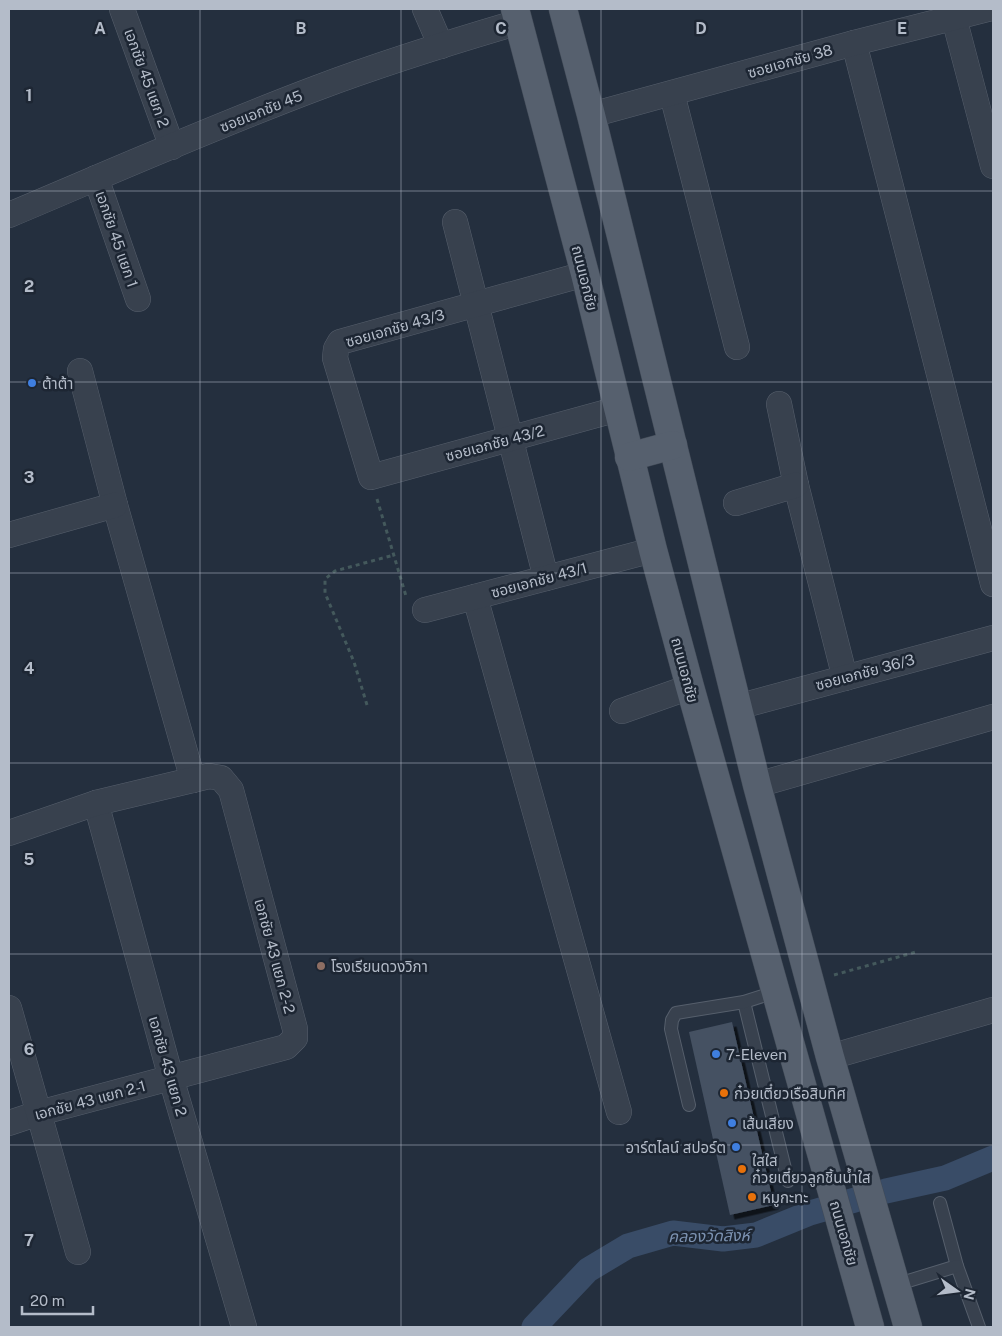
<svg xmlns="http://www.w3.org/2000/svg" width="1002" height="1336" font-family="'Public Sans','Noto Sans Thai',sans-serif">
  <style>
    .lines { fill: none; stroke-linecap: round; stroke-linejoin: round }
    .canal { stroke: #394c67; stroke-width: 25 }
    .building { fill: #455162; filter: url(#shadow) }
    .lane-casing { stroke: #565f6c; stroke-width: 14 }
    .street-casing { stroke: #565f6c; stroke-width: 26 }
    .primary-casing { stroke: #414a57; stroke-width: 29 }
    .path { stroke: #44595c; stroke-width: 3; stroke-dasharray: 4 4; stroke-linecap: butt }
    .lane { stroke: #38414e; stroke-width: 12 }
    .street { stroke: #38414e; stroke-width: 25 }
    .primary { stroke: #56606e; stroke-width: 28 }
    .grid { fill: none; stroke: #b4bcc9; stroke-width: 1; stroke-opacity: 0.55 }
    .shop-dot { fill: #3f7fe0; stroke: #1d2633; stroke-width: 2 }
    .education-dot { fill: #8d6e63; stroke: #1d2633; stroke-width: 2 }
    .food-dot { fill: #e8710a; stroke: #1d2633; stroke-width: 2 }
    .labels { text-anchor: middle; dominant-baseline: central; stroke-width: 5; stroke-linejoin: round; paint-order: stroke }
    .street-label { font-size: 15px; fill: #b4bcc9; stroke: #1d2633 }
    .poi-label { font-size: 15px; fill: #b4bcc9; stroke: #1d2633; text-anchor: start }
    .water-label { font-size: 16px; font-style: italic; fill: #7c92b1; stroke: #1d2633 }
    .grid-label { font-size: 16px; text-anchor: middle; font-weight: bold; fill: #b4bcc9; stroke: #1d2633; stroke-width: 5; stroke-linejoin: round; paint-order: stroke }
  </style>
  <defs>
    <filter id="shadow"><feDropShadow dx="4.5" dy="4.5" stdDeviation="0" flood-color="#0009"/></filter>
  </defs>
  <rect width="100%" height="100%" fill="#242f3e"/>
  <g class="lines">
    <polyline class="canal" points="534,1327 588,1270 628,1246 673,1233 723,1239 756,1235 810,1213 886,1191 945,1178 993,1158"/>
  </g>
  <polygon class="building" points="732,1022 774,1205 730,1215 689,1032"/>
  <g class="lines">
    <g class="lane-casing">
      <g id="lane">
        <polyline points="744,1002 788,1181"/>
        <polyline points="689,1105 671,1029 672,1020 676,1013 744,1002 775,992"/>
        <polyline points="940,1203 957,1266 979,1327"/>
        <polyline points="895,1285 957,1266"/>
      </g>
    </g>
    <g class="street-casing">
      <g id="street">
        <polyline points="122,9 172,147"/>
        <polyline points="425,9 441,46"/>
        <polyline points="954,18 993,166"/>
        <polyline points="854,43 993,584"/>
        <polyline points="672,94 737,347"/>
        <polyline points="591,115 854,43 988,9"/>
        <polyline points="96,178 138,299"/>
        <path d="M9 215C111 172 213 127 317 88 383 63 451 42 519 22"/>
        <polyline points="455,222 546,578"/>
        <polyline points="585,274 340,342 336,349 335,358 371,477 618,409"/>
        <polyline points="80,371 115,505 193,780"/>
        <polyline points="779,404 796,485 845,678"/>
        <polyline points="736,503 796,485"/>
        <polyline points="9,535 115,505"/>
        <polyline points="475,597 619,1112"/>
        <polyline points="425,610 653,550"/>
        <polyline points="737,707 993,638"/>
        <polyline points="622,711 690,687"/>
        <polyline points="757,785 993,717"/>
        <polyline points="96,803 171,1078 244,1327"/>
        <polyline points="9,833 96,803 209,776 221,778 231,790 295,1029 295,1038 286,1047 39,1113 9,1123"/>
        <polyline points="9,1008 78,1252"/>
        <polyline points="830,1057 993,1010"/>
      </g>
    </g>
    <g class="primary-casing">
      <g id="primary">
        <polyline points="515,9 585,274 653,550 690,687 870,1327"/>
        <polyline points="563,9 591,115 757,785 830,1057 908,1327"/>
        <polyline points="629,457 673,445"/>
      </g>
    </g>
    <g class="path">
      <polyline points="377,499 406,596"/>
      <polyline points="367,705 354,662 325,593 325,579 335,571 394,555"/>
      <polyline points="834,975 916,952"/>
    </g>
    <use href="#lane" class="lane"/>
    <use href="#street" class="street"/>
    <use href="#primary" class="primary"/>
  </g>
  <path class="grid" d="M200 9V1327M401 9V1327M601 9V1327M802 9V1327M9 191H993M9 382H993M9 573H993M9 763H993M9 954H993M9 1145H993"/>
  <g class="shop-dot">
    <circle cx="32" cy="383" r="5"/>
    <circle cx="716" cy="1054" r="5"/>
    <circle cx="732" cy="1123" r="5"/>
    <circle cx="736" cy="1147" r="5"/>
  </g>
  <circle class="education-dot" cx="321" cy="966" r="5"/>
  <g class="food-dot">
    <circle cx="724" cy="1093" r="5"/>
    <circle cx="742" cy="1169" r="5"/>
    <circle cx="752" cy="1197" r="5"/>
  </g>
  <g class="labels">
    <g class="street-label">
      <text transform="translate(790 61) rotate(-16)">ซอยเอกชัย 38</text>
      <text transform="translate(147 78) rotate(70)">เอกชัย 45 แยก 2</text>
      <text transform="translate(261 111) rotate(-22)">ซอยเอกชัย 45</text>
      <text transform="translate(117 239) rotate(71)">เอกชัย 45 แยก 1</text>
      <text transform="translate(585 278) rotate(76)">ถนนเอกชัย</text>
      <text transform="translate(395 328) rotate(-16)">ซอยเอกชัย 43/3</text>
      <text transform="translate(495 443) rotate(-15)">ซอยเอกชัย 43/2</text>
      <text transform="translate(539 580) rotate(-15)">ซอยเอกชัย 43/1</text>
      <text transform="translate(685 670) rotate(75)">ถนนเอกชัย</text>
      <text transform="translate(865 672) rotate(-15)">ซอยเอกชัย 36/3</text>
      <text transform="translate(275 956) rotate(75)">เอกชัย 43 แยก 2-2</text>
      <text transform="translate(168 1066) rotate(74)">เอกชัย 43 แยก 2</text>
      <text transform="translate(90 1100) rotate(-15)">เอกชัย 43 แยก 2-1</text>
      <text transform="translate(844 1233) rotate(74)">ถนนเอกชัย</text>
    </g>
    <g class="poi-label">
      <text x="42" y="383">ต้าต้า</text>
      <text x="331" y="966">โรงเรียนดวงวิภา</text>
      <text x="726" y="1054">7-Eleven</text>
      <text x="734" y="1093">ก๋วยเตี๋ยวเรือสิบทิศ</text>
      <text x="742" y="1123">เส้นเสียง</text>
      <text x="726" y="1147" text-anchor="end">อาร์ตไลน์ สปอร์ต</text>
      <text x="752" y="1160">ใสใส<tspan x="752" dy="17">ก๋วยเตี๋ยวลูกชิ้นน้ำใส</tspan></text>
      <text x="762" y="1197">หมูกะทะ</text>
    </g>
    <g class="water-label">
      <text transform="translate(709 1236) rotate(-1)">คลองวัดสิงห์</text>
    </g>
  </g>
  <g class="grid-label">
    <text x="100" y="34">A</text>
    <text x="301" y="34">B</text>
    <text x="501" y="34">C</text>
    <text x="701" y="34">D</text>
    <text x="902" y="34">E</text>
    <text x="29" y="101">1</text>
    <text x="29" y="292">2</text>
    <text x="29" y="483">3</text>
    <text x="29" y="674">4</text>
    <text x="29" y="865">5</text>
    <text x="29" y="1055">6</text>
    <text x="29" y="1246">7</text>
  </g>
  <rect width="1002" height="1336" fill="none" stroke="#b4bcc9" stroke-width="20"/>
  <g transform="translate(957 1291) rotate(104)" stroke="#1d2633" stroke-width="4" paint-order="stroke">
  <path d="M0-4L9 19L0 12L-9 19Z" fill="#b4bcc9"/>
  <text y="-8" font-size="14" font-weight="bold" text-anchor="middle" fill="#b4bcc9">N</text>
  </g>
  <path d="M22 1306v8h71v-8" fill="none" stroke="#b4bcc9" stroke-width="2.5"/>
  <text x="30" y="1306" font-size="15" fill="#b4bcc9" stroke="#1d2633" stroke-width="4" paint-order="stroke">20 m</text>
</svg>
